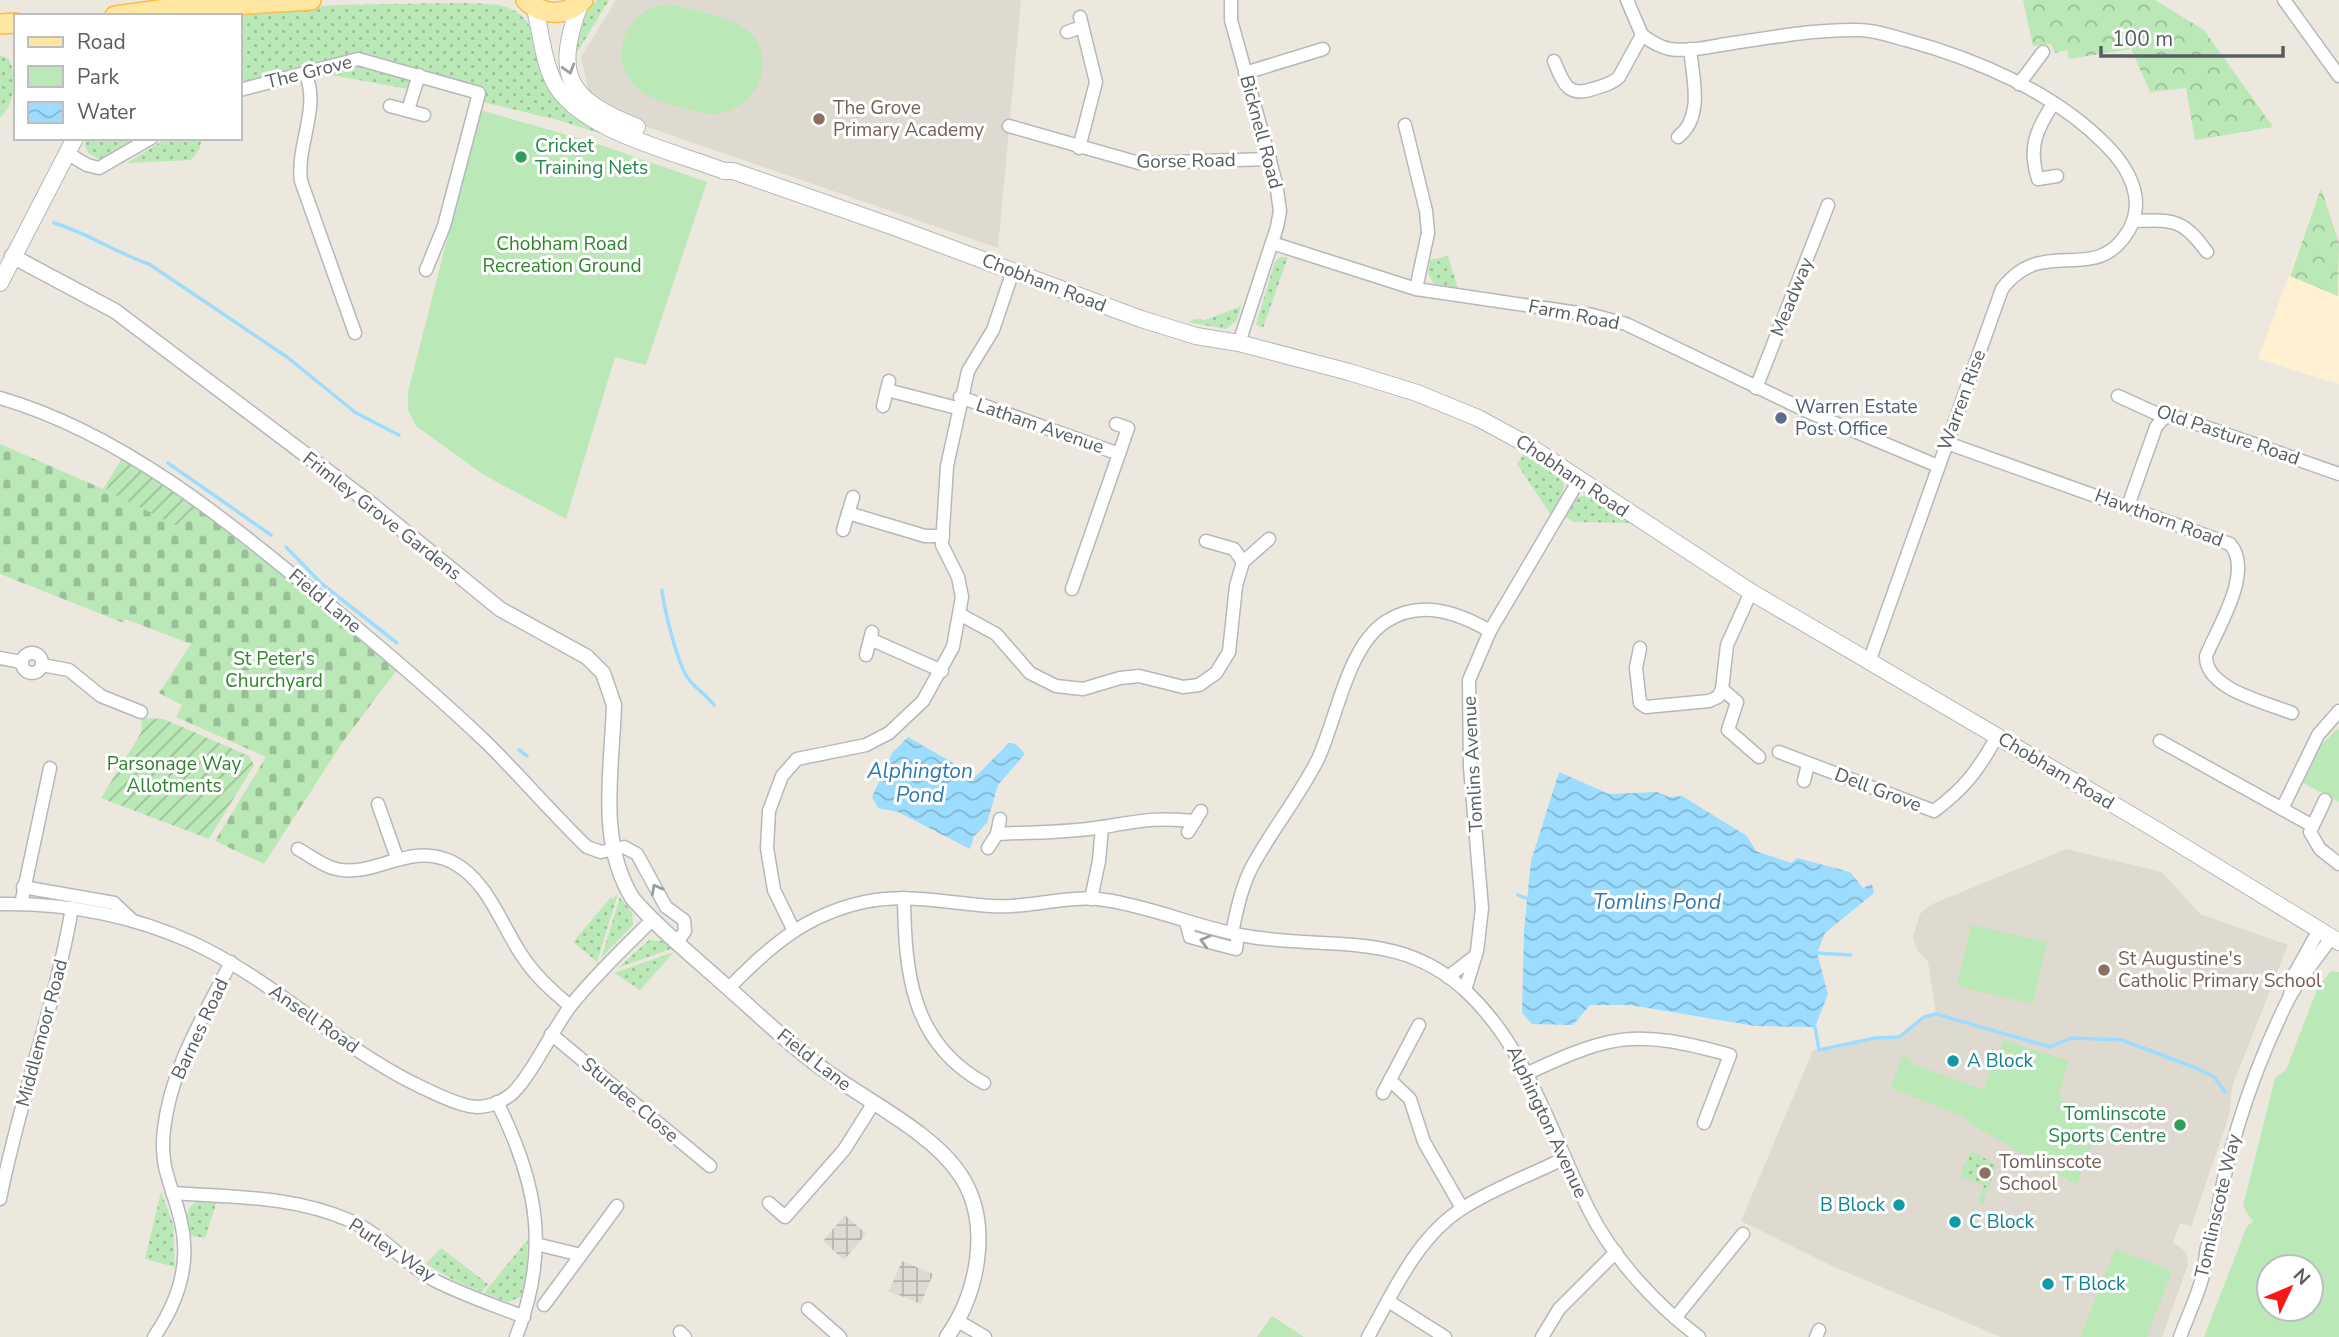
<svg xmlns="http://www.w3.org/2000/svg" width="2339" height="1337" font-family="'Nunito Sans',sans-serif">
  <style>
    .commercial { fill: #fff0d1 }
    .industrial { fill: url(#industrial-grid) }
    .education { fill: #dfdacf }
    .grass { fill: url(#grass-dots) }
    .forest { fill: url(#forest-crowns) }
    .cemetery { fill: url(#cemetery-stones) }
    .park { fill: #bbe8b7; fill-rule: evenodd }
    .garden { fill: url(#garden-furrows) }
    .water { fill: url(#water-waves) }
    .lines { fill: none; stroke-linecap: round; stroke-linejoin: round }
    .stream { stroke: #9cddff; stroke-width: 3.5 }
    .minor-casing { stroke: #b4b8bd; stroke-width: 15 }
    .tertiary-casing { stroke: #b4b8bd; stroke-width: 17 }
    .secondary-casing { stroke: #b2b7bd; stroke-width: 18 }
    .primary-casing { stroke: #ffb945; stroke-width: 22 }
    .minor { stroke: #fff; stroke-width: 12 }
    .tertiary { stroke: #fff; stroke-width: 14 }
    .secondary { stroke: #fff; stroke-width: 16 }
    .primary { stroke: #ffe7a1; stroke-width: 19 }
    .oneway { stroke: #9a9ea0 }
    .education-dot { fill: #8d6e63; stroke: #fff; stroke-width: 2.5 }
    .leisure-dot { fill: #2e9e5b; stroke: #fff; stroke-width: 2.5 }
    .service-dot { fill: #5c6f8a; stroke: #fff; stroke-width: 2.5 }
    .culture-dot { fill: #0f9aa8; stroke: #fff; stroke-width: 2.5 }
    .labels { text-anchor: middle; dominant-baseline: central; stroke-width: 6; stroke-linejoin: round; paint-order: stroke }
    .street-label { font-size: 19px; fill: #575d61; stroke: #fff }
    .education-label { font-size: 19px; fill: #785e54; stroke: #fff; text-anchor: start }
    .leisure-label { font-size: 19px; fill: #27864d; stroke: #fff; text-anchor: start }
    .park-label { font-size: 19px; fill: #2f852b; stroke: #fff }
    .service-label { font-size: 19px; fill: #4e5e75; stroke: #fff; text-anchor: start }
    .culture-label { font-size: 19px; fill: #0d838f; stroke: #fff; text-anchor: start }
    .water-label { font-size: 21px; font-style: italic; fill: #2e7ab2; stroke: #fff }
  </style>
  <defs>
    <pattern id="industrial-grid" width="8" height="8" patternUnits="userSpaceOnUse" patternTransform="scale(1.75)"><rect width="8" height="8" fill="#dddad3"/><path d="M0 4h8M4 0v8" fill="none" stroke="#b6b4af"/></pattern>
    <pattern id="grass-dots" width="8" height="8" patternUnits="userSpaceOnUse" patternTransform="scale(1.75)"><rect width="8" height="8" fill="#bbe8b7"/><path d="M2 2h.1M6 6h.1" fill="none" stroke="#9bbf98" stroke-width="1.8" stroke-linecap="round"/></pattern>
    <pattern id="forest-crowns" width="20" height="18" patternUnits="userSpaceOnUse" patternTransform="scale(1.75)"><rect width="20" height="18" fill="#bbe8b7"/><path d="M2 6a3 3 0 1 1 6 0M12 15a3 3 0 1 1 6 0" fill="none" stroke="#9bbf98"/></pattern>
    <pattern id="cemetery-stones" width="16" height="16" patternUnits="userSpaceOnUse" patternTransform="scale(1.75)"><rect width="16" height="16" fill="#bbe8b7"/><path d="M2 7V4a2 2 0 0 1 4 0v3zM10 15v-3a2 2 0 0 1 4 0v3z" fill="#9bbf98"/></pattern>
    <pattern id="garden-furrows" width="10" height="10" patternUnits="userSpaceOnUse" patternTransform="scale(1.75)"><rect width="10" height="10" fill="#bbe8b7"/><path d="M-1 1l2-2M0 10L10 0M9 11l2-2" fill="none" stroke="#9bbf98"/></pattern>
    <pattern id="water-waves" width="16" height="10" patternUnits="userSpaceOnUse" patternTransform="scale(1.75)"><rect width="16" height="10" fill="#9cddff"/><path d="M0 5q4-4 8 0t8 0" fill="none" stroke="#82b6d2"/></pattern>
  </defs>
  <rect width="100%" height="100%" fill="#ede8de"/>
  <polygon class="commercial" points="2321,188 2339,243 2339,384 2258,359"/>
  <g class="industrial">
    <polygon points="845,1215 866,1234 844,1260 823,1241"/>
    <polygon points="902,1261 933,1274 921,1304 889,1291"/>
  </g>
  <g class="education">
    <polygon points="616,0 1021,0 998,248 639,124 607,106 588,91 581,57"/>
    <polygon points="2066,849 2162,872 2200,914 2288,945 2232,1087 2229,1116 2191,1227 2180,1223 2173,1242 2186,1252 2188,1265 2162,1337 2001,1337 1836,1268 1741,1221 1813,1050 1833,1049 1876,1038 1898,1037 1924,1017 1936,1014 1928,962 1917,950 1913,937 1920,914 1930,905"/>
  </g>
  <g class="grass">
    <polygon points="597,0 609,0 575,56 570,43 583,16"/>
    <path d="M454 3C525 3 525 8 550 74 553 83 556 96 562 104 578 124 605 132 628 142L558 120 483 102 486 88 364 53 343 56 240 85V16H231L334 5Z"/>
    <path d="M0 55 9 59C17 75 15 106 0 117Z"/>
    <polygon points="365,65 411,79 408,89 320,73"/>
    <polygon points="87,138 139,138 109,157 107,155 99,159 88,153 85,144"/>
    <polygon points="167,138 202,138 199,150 191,160 127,163"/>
    <polygon points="1448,256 1458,288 1434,284 1428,274 1430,260"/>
    <polygon points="1280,257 1288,257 1263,328 1256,325 1275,261"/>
    <polygon points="1241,306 1237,320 1226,329 1188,322 1195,319 1205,320"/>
    <path d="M1525 452C1560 474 1577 473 1551 515L1517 464Z"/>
    <polygon points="1587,494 1630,523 1574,522 1563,515 1574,499"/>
    <polygon points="617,894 617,897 597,962 573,942 611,897 613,899"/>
    <polygon points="620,897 632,912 633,925 601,958"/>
    <polygon points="649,940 662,941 671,949 618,968"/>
    <polygon points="674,952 640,990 614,973"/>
    <polygon points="1971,1151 1997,1165 1982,1204 1978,1203 1984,1186 1960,1176"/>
    <polygon points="161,1192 173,1224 175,1267 145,1259"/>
    <path d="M201 1200 217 1201 205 1238 190 1236C186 1221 183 1206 201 1200Z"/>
    <polygon points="528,1239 526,1278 521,1297 508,1302 484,1293"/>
    <polygon points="441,1248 488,1284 482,1292 455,1281 426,1264"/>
  </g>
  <g class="forest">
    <polygon points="2023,0 2155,0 2204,30 2273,127 2195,140 2186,88 2150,92 2131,49 2069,59 2067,50 2055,53 2051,44 2033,46"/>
    <polygon points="2321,188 2339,243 2338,296 2290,276"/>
  </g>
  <polygon class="cemetery" points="0,444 103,489 124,455 202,507 399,667 342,743 264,864 215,841 266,757 176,717 182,705 159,693 191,644 125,619 124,623 0,574"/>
  <g class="park">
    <path d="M667 4C686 7 735 19 749 32 782 63 752 113 712 114 690 110 651 103 635 86 606 56 627 8 667 4Z"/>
    <polygon points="480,110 592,142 707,182 646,365 615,357 566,519 484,475 416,426 408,410 408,392"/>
    <polygon points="2337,729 2339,730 2339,802 2303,783 2322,744"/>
    <polygon points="1971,925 2047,942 2033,1004 1957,986"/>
    <path d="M2331 971 2339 972V1337H2204L2247 1226 2253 1222 2243 1206 2275 1078 2286 1070 2318 987ZM2269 1267H2311V1309H2269Z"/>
    <polygon points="2003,1040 2069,1061 2059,1094 2067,1109 2099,1126 2077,1185 1966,1121 1967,1118 1890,1088 1903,1055 1911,1059 1910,1063 1983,1090"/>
    <polygon points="2115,1249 2172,1271 2147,1337 2080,1337"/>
    <polygon points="1272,1316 1304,1337 1257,1337"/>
  </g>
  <g class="garden">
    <polygon points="125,456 202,507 179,527 106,490"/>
    <polygon points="142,718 164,719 249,756 254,765 209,839 101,798 141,733"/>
  </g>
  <g class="water">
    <polygon points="908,737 960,767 972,780 1009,743 1016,744 1025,754 998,785 987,823 974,836 970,849 898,812 878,808 872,797 892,753"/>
    <polygon points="1559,772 1609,794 1657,792 1669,797 1682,796 1747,836 1756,851 1791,863 1797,858 1850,872 1863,888 1872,884 1874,893 1825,933 1817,953 1828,994 1815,1027 1755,1026 1630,1005 1590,1005 1573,1025 1532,1024 1522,1013 1524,931 1531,861"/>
  </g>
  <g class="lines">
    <g class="stream">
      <path d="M54 223C88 233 116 253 149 264L287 357 356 413 399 435"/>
      <polyline points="168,463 271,535"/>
      <polyline points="286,547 322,584 397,643"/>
      <path d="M662 590C664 608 678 668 690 681 698 690 706 695 714 705"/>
      <polyline points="519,750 527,756"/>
      <polyline points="1518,895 1528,899"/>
      <polyline points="1817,953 1851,955"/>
      <polyline points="1815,1027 1819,1050 1875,1038 1899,1037 1924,1017 1936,1014 2050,1047 2071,1038 2122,1040 2196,1068 2214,1077 2225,1092"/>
    </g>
    <g class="minor-casing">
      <g id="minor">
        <polyline points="1231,0 1231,20 1276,183 1280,211 1277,227 1239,343"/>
        <path d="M1627 0 1642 35C1650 41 1659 47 1670 49 1690 52 1713 46 1733 43 1775 37 1817 29 1859 30 1875 30 1891 36 1906 40 1976 59 2054 92 2106 145 2129 168 2146 199 2129 230 2095 288 2044 233 2002 289L1869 662"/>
        <polyline points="2284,0 2339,76"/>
        <polyline points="1067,32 1082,27"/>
        <path d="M1554 61C1563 82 1567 98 1593 89 1602 86 1612 84 1619 77L1642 35"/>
        <path d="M305 73C321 107 296 145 301 181L355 333"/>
        <polyline points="1245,73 1323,49"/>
        <polyline points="2019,84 2043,52"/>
        <polyline points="240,90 358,59 479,93 444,226 426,270"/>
        <path d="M2053 104C2036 130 2028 148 2038 179L2057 176"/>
        <polyline points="390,106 424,115"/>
        <polyline points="408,110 419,75"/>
        <polyline points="1405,125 1426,211 1428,233 1416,289"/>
        <polyline points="1009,126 1139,163 1270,159"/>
        <path d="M1678 137C1704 117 1693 79 1690 49"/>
        <polyline points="1079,148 1096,82 1080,17"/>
        <polyline points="67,153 87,165 99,168 151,138"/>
        <path d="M2133 221C2174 220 2182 218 2207 252"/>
        <polyline points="1272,243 1416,289 1592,315 1626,324 1811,413 1938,466"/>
        <polyline points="1756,388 1828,205"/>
        <polyline points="887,390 957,408"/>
        <polyline points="2118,396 2164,417 2180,418 2339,474"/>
        <polyline points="960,397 1119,454"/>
        <path d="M0 398C121 433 225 519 321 598 378 645 435 693 488 744 522 778 553 814 587 847L601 852 624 847 637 854 666 907 684 920 685 931 677 942"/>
        <polyline points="883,406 889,381"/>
        <path d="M1947 443 2230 544C2254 571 2218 627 2206 656 2205 689 2265 702 2292 713"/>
        <polyline points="2128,506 2156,427 2164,417"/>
        <polyline points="848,513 925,536 943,536"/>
        <polyline points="843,530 853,497"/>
        <polyline points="1206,541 1234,549 1243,562"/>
        <polyline points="1072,589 1128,428 1116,424"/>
        <polyline points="961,615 996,634 1030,673 1056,686 1083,689 1120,678 1139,676 1183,687 1199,685 1216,673 1229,652 1236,586 1243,562 1269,539"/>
        <polyline points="870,639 942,671"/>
        <polyline points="1640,648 1636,668 1640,703 1646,707 1709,701 1718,697 1722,689 1727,645 1751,592"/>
        <circle cx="32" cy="663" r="10"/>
        <polyline points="866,655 872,632"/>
        <polyline points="0,658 21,662"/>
        <polyline points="42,665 69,670 101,696 141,712"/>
        <polyline points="1722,689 1737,702 1728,730 1759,757"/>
        <polyline points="2160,741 2311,825"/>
        <path d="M1779 752 1934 811C1964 789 1980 768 1997 736"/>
        <polyline points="1804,781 1808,764"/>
        <polyline points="2325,800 2310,832 2320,849 2339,864"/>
        <polyline points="378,804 397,858"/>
        <polyline points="2282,809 2318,735 2339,711"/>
        <polyline points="1188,832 1201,811"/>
        <path d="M997 834C1032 832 1068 833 1102 827 1140 821 1156 817 1195 821"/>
        <polyline points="988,848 997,834 1000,819"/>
        <path d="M298 849C309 855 323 866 336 869 376 878 409 841 452 862 486 879 500 921 519 951 533 974 550 989 570 1006"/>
        <polyline points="23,887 114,903 133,921"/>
        <path d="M904 898C905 972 911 1043 984 1083"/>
        <polyline points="1091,899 1099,861 1102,827"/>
        <path d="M0 904C65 903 131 915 191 942 272 979 335 1044 415 1084 432 1092 450 1102 469 1106 483 1109 498 1104 509 1096 527 1084 555 1025 572 1004 596 974 625 947 652 920"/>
        <polyline points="21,904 50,768"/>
        <polyline points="1186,921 1190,937 1236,949 1238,935"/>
        <polyline points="793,929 774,890 767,848 769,811 782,776 797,759 866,745 889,733 923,701 953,647 962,597 958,577 942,545 947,466 968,371 993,330 1013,271"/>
        <path d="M1232 933C1237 909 1242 884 1254 863 1274 827 1300 795 1318 759 1337 718 1347 648 1385 622 1420 599 1457 612 1490 631"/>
        <polyline points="1448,977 1474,957"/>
        <path d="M729 988C770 946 805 915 864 902 907 893 948 903 991 906 1029 909 1067 894 1105 900 1154 907 1198 928 1246 936 1329 951 1401 928 1469 994 1529 1052 1552 1136 1589 1210 1613 1258 1656 1305 1699 1337"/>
        <polyline points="1465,990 1477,951 1482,908 1470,767 1469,680 1490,631 1579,480"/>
        <polyline points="2290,994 2294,975 2319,930"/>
        <polyline points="551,1034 710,1166"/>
        <path d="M1526 1074C1613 1033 1636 1029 1730 1055L1704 1123"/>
        <polyline points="1390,1080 1410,1099 1424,1142 1462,1208"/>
        <polyline points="1383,1093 1419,1025"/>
        <path d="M497 1102C538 1184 550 1251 516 1337"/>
        <path d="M172 1193C234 1197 294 1196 351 1221 383 1235 405 1264 434 1280 463 1295 494 1305 524 1317"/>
        <path d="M0 1199C19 1101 55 1007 72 908"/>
        <polyline points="769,1203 785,1217 844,1150 873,1104"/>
        <polyline points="536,1244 581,1255"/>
        <polyline points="1388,1301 1445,1337"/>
        <polyline points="544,1305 617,1206"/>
        <polyline points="808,1309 840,1337"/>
        <polyline points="1675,1318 1743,1234"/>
        <polyline points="958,1321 985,1337"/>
        <polyline points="680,1332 685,1337"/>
        <path d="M154 1337C178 1302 191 1263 181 1222 173 1185 159 1170 164 1129 171 1068 204 1016 231 962"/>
        <path d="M1368 1337C1394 1291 1417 1237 1463 1208 1494 1188 1531 1175 1565 1158"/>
        <polyline points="1542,1337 1559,1309 1616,1252"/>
        <polyline points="1816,1337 1819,1330"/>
        <path d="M2180 1337C2187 1318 2196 1299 2202 1279 2208 1258 2202 1251 2214 1232 2226 1152 2252 1073 2288 1000 2299 979 2317 958 2331 938"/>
      </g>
    </g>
    <g class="tertiary-casing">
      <path id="tertiary" d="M12 256 115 311 371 504 500 609 587 657 603 673 614 705C612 770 597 842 633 899 661 931 695 958 726 986 757 1013 786 1042 819 1066 862 1099 932 1131 961 1176 992 1224 978 1293 947 1337"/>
    </g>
    <g class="secondary-casing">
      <g id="secondary">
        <path d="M580 4C554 75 566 99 637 127"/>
        <path d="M535 9C541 33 543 60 554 82 578 130 676 152 724 171H733L897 228 1141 319 1196 336 1239 343 1349 372 1417 393 1478 418 1526 444 1751 592 2150 826 2339 942"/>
        <polyline points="0,283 75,138"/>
      </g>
    </g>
    <g class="primary-casing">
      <g id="primary">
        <path d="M526 0C542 16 566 17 583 0"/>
        <polyline points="115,16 166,9 311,0"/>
        <polyline points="0,24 16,23"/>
      </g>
    </g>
    <use href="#minor" class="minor"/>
    <use href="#tertiary" class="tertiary"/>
    <use href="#secondary" class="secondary"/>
    <use href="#primary" class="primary"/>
  </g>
  <defs><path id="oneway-chevron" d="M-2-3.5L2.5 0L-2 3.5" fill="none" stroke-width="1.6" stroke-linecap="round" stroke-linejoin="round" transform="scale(1.75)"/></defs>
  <g class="oneway">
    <use href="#oneway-chevron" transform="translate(569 69) rotate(73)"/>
    <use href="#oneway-chevron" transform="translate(656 889) rotate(-119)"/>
    <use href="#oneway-chevron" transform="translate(1205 941) rotate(-165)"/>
  </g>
  <g class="education-dot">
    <circle cx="819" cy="119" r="7"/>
    <circle cx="2104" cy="970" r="7"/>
    <circle cx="1985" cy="1173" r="7"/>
  </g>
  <g class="leisure-dot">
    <circle cx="521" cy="157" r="7"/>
    <circle cx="2180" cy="1125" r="7"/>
  </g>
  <circle class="service-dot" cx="1781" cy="418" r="7"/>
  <g class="culture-dot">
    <circle cx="1953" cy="1061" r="7"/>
    <circle cx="1899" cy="1205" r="7"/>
    <circle cx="1955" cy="1222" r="7"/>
    <circle cx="2048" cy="1284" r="7"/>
  </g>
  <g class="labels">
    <g class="street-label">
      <text transform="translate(309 72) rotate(-14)">The Grove</text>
      <text transform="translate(1261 132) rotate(75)">Bicknell Road</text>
      <text transform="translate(1186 161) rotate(-1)">Gorse Road</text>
      <text transform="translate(1044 283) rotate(21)">Chobham Road</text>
      <text transform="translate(1792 297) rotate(-68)">Meadway</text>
      <text transform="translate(1574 315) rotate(11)">Farm Road</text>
      <text transform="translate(1962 400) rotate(-70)">Warren Rise</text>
      <text transform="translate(1040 426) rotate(19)">Latham Avenue</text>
      <text transform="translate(2228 435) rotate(19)">Old Pasture Road</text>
      <text transform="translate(1572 476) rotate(34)">Chobham Road</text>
      <text transform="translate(382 516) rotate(38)">Frimley Grove Gardens</text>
      <text transform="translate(2159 518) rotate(20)">Hawthorn Road</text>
      <text transform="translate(325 601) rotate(40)">Field Lane</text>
      <text transform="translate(1473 764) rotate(-93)">Tomlins Avenue</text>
      <text transform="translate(2056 771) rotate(31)">Chobham Road</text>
      <text transform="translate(1878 790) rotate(21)">Dell Grove</text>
      <text transform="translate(314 1019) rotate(35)">Ansell Road</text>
      <text transform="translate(200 1029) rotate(-65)">Barnes Road</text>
      <text transform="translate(42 1033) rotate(-75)">Middlemoor Road</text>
      <text transform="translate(814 1060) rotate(38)">Field Lane</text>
      <text transform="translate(630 1100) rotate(40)">Sturdee Close</text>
      <text transform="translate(1547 1122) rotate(65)">Alphington Avenue</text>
      <text transform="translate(2218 1206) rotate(-77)">Tomlinscote Way</text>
      <text transform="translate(392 1250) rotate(33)">Purley Way</text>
    </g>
    <g class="education-label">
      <text x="833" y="108">The Grove<tspan x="833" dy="22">Primary Academy</tspan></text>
      <text x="2118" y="959">St Augustine's<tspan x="2118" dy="22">Catholic Primary School</tspan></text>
      <text x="1999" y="1162">Tomlinscote<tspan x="1999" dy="22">School</tspan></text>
    </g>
    <g class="leisure-label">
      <text x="535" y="146">Cricket<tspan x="535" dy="22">Training Nets</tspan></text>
      <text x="2166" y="1114" text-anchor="end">Tomlinscote<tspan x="2166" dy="22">Sports Centre</tspan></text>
    </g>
    <g class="park-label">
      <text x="562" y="244">Chobham Road<tspan x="562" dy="22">Recreation Ground</tspan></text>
      <text x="274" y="659">St Peter's<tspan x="274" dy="22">Churchyard</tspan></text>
      <text x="174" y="764">Parsonage Way<tspan x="174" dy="22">Allotments</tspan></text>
    </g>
    <g class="service-label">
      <text x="1795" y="407">Warren Estate<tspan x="1795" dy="22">Post Office</tspan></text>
    </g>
    <g class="culture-label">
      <text x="1967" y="1061">A Block</text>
      <text x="1885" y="1205" text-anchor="end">B Block</text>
      <text x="1969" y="1222">C Block</text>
      <text x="2062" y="1284">T Block</text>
    </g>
    <g class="water-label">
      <text x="920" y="771">Alphington<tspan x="920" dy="24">Pond</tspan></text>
      <text x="1657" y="902">Tomlins Pond</text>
    </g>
  </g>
  <rect x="14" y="14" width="228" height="126" fill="#ffffff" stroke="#bcbec0" stroke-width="2"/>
  <rect x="28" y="37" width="35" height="10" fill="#ffe7a1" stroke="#bcbec0" stroke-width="2"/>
  <text x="77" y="49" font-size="21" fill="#575d61">Road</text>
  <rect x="28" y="66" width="35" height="21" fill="#bbe8b7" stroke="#bcbec0" stroke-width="2"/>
  <text x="77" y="84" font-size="21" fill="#575d61">Park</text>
  <rect x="28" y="102" width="35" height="21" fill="url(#water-waves)" stroke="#bcbec0" stroke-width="2"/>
  <text x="77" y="119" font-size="21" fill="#575d61">Water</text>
  <g transform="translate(2290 1288) rotate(46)"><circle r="33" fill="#ffffff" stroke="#bcbec0" stroke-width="2"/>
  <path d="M0-5L12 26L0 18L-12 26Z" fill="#fb161a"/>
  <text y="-10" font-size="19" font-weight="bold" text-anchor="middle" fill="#575d61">N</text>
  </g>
  <path d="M2101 46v10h182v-10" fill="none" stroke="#575d61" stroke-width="3.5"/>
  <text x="2112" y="46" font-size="21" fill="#575d61" stroke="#ffffff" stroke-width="5" paint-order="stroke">100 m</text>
</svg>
